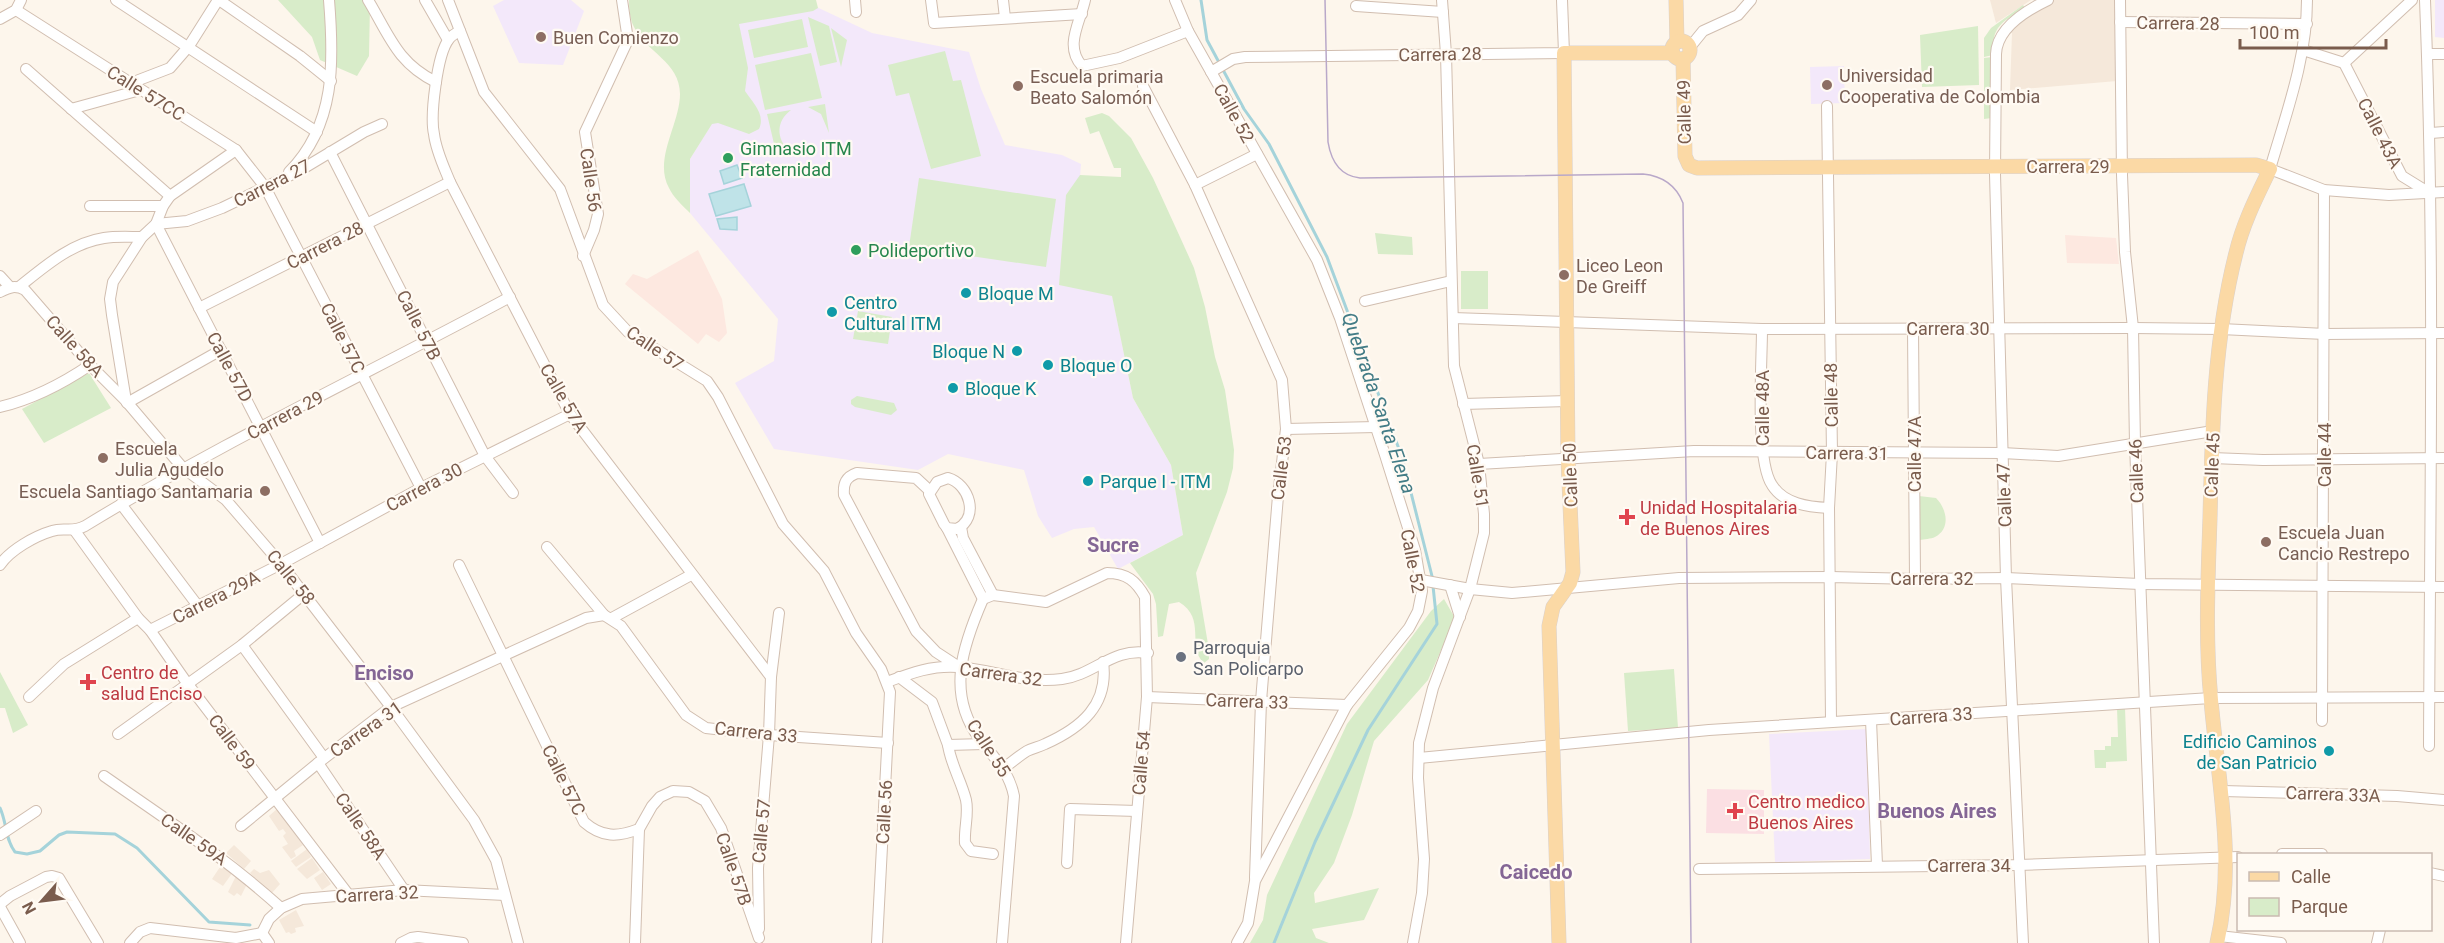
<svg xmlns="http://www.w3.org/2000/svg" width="2444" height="943" font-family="Roboto,sans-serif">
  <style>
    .residential { fill: #f5e8da }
    .commercial { fill: #fde8e0 }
    .education { fill: #f3e8fa }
    .medical { fill: #fbdfe3 }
    .green { fill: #d8ecc9 }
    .water { fill: #bfe3e8; stroke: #a5d3da; stroke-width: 1.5 }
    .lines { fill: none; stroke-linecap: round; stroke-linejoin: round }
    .stream { stroke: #a5d3da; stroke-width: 3 }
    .minor-casing { stroke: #d1beb0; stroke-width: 12 }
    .major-casing { stroke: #dad1cd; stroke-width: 15 }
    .minor { stroke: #fff; stroke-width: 10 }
    .major { stroke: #fbd9a5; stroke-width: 14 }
    .tram { stroke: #b9a8c9; stroke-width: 1.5 }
    .education-dot { fill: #8d6e63; stroke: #fffaf3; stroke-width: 2 }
    .leisure-dot { fill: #2e9e5b; stroke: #fffaf3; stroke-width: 2 }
    .culture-dot { fill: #0f9aa8; stroke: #fffaf3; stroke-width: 2 }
    .health-dot { fill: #e0444e; stroke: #fffaf3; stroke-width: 2 }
    .worship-dot { fill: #6b7280; stroke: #fffaf3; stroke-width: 2 }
    .labels { text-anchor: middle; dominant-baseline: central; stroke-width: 4.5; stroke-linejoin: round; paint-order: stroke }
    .street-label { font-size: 18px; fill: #7a5c4d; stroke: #fffaf3 }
    .education-label { font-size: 18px; fill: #785e54; stroke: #fffaf3; text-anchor: start }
    .leisure-label { font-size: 18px; fill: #27864d; stroke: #fffaf3; text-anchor: start }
    .culture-label { font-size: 18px; fill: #0d838f; stroke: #fffaf3; text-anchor: start }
    .health-label { font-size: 18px; fill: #be3a42; stroke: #fffaf3; text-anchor: start }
    .worship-label { font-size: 18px; fill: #5b616d; stroke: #fffaf3; text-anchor: start }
    .water-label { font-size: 20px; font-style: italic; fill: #437c86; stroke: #fffaf3 }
    .neighbourhood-label { font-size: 20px; font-weight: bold; fill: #846695; stroke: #fffaf3 }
  </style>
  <rect width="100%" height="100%" fill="#fdf6ec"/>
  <g class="residential">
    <polygon points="1990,0 2031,0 1996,23"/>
    <polygon points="2053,0 2115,0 2117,81 2010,90 2012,33 2005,34 2006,31"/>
    <polygon points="277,809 303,845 294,851 296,856 291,859 282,847 288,844 283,836 286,833 283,829 279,831 269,816"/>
    <polygon points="234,845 251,861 244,869 226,853"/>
    <polygon points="307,849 311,857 296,867 291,861"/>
    <polygon points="312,858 320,870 307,879 297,869"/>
    <polygon points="222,864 233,872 223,886 212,879"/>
    <polygon points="254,869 260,873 269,870 280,884 271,894 250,873"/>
    <polygon points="323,872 331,884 322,890 314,878"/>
    <polygon points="237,874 248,882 241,896 237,893 234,896 228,892"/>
    <polygon points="296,910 304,926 295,928 296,932 291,934 289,932 286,933 279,920"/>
  </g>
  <g class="commercial">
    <polygon points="2065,235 2116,238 2119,264 2067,263"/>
    <polygon points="698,250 722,299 727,333 719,342 706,334 698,344 625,284 633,274 647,279"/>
  </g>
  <g class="education">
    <polygon points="504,0 571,0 584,11 563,65 519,63 493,6"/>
    <polygon points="2435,0 2444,0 2444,38 2435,37"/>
    <polygon points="808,3 872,33 969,52 981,89 1005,145 1062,155 1081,164 1080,177 1066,195 1112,295 1133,398 1171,465 1183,535 1118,569 1094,527 1074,529 1052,538 1038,516 1024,470 948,454 918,470 774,449 735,383 774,361 778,319 690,213 690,159 719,112 726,18"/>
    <polygon points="1844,66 1845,103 1811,104 1810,67"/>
    <polygon points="1867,729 1870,859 1775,862 1769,734"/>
  </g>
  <polygon class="medical" points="1707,789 1764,790 1764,834 1706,833"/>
  <g class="green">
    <polygon points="278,0 367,0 370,5 369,56 357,76 320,60 312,37"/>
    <path d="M629 0H816L818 8 813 11 739 24 748 68 745 91C752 102 766 114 759 129L749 134 718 123 712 124 690 159V213C683 206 673 197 669 188 653 159 680 124 680 94 680 62 646 52 634 27 630 19 629 9 629 0Z"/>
    <path d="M2023 5 2025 8C2001 23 1992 25 1993 55L1984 57V38L1991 28Z"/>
    <polygon points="808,17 829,26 837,62 820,66"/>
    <polygon points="802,19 808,47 754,58 748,30"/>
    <polygon points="1978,26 1979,85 1922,87 1920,35"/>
    <polygon points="831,28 847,40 841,67"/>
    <polygon points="945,51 953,81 961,80 981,156 931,169 909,93 896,96 888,65"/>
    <polygon points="811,53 822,98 765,110 755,65"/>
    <polygon points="1992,57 1993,90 1984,91 1984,58"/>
    <polygon points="1984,92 1991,92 1992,118 1984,119"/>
    <polygon points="825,104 829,133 821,114 808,107"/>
    <path d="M791 110C776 121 776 138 789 151L775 148 767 114Z"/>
    <path d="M1102 113 1109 116 1131 138 1153 178 1180 237 1194 268 1205 307 1215 357 1225 390 1234 450 1233 468 1227 492 1196 573 1209 650V659L1204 663C1186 646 1207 619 1179 602L1169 604 1163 636 1158 637 1156 604 1153 594 1130 563 1183 535 1171 465 1133 398 1112 296 1059 285 1066 195 1080 175 1121 177V168H1114L1099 131 1090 134 1085 118Z"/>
    <polygon points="919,178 1056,199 1046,267 909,247"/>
    <polygon points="1375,233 1412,237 1413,255 1378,254"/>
    <rect x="1461" y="271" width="27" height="38"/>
    <polygon points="858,311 892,317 888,344 853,339"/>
    <polygon points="89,373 111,408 44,443 22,409"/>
    <polygon points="857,396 894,403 897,410 891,415 855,407 851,404 851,400"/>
    <path d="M1919 496 1936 498C1947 509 1951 529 1935 537 1931 539 1924 539 1920 540Z"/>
    <polygon points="1444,599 1455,618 1428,680 1374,741 1352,815 1334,863 1314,893 1315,903 1379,888 1364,920 1312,929 1316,938 1329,943 1250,943 1263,920 1267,895 1347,724 1431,611"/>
    <polygon points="1674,669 1678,728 1628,731 1624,673"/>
    <polygon points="0,672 28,725 13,733 5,708 0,708"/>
    <polygon points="2117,708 2125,708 2127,761 2106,762 2106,768 2095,768 2094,750 2105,750 2105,746 2111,746 2111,737 2118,737"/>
  </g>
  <g class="water">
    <polygon points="737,165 742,178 724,184 720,171"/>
    <polygon points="744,184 751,206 716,216 709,194"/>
    <polygon points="737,217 737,230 720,229 717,219"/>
  </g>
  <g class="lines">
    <g class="stream">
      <polyline points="1201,0 1207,40 1244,109 1269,144 1327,257 1402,457 1433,580"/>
      <path d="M0 808C7 823 5 839 15 852L27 854 40 851 59 835 67 832 115 834 137 848 209 922 250 925"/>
      <polyline points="1274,943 1315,842 1368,730 1437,624 1433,586"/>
    </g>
    <g class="minor-casing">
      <g id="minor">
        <polyline points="116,0 317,132"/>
        <polyline points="219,0 300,56 331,81"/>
        <path d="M368 0C389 35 397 63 436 82"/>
        <polyline points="425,0 448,40"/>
        <polyline points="448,0 484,92 560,189 603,305 628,332 707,381 718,397 783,524 824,571 856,633 881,669 890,692 877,943"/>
        <polyline points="855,0 856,12"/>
        <polyline points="931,0 934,23 1082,14"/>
        <polyline points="1003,0 1005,18"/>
        <path d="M1085 0C1080 23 1064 46 1082 66L1119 58 1188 31"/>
        <polyline points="1175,0 1188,31 1317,260 1340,318 1385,455 1415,550 1422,591 1418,611 1409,628 1347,705 1255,881 1248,923 1237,943"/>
        <polyline points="2120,0 2122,175 2125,252 2133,328 2135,444 2154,943"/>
        <path d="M2307 0C2307 58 2286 114 2270 169L2324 190 2389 195 2444 192"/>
        <path d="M2425 0C2435 249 2430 497 2429 746"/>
        <polyline points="1356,6 1443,12"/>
        <polyline points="16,10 236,150 265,187 421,488"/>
        <polyline points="0,19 16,10 21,0"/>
        <polyline points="2120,22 2307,24"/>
        <path d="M460 31C456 33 451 36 449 39 437 54 430 116 434 134 436 151 444 167 450 182L570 414 771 677"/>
        <polyline points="1690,47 1703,31 1738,15 1751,0"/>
        <polyline points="2303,50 2344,63"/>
        <polyline points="2427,54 2444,54"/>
        <polyline points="2344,63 2402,176 2428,192"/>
        <polyline points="2344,63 2412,0"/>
        <polyline points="26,69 170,196"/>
        <polyline points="1211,72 1233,59 1245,57 1564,53 1562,0"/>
        <polyline points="131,83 170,68 189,46 218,0"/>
        <polyline points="1143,86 1195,185 1282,380 1286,429 1278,496 1261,701 1255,878"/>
        <polyline points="1827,106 1832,453 1829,508 1831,721"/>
        <polyline points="71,109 140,90"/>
        <polyline points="2431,133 2444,132"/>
        <polyline points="236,150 170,196 163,206 156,224 142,237 113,282 110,299 112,315 126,401 182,467 226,500 281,564 391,707 474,820 496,860 518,943"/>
        <polyline points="330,152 485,456 513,493"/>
        <path d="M289 172C336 125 334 61 329 0"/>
        <polyline points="1195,185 1257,154"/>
        <polyline points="90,206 163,206"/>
        <polyline points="156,224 320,543"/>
        <polyline points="156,224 187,221 222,208 299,171 364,132 382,124"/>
        <polyline points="583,256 594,230 598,214 585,132 628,40 622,0"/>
        <polyline points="0,276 10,287"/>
        <path d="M19 287C44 267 71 243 104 238 116 236 129 237 142 237"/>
        <path d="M0 292C10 287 15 285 25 290L90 365 126 401"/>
        <polyline points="1365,301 1451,281"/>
        <polyline points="199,308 450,182"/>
        <polyline points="1453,318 1762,329 2133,328 2221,329 2325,334 2444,333"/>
        <polyline points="1913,328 1915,579"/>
        <path d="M1762 329C1762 363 1755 460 1772 485 1784 504 1808 507 1829 508"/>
        <polyline points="127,403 221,350"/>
        <polyline points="1463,404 1568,401"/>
        <path d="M0 407C33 399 62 384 90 365"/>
        <polyline points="1286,429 1376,427"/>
        <polyline points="2212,458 2263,460 2444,458"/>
        <polyline points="1479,464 1694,451 2002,453 2058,456 2213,431"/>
        <path d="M948 478C969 484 980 517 957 529L947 528 944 524 929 494 937 482Z"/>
        <path d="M930 491 916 478 857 473C846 477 843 483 844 495L916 631 936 652 959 667"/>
        <polyline points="121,504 198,606"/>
        <polyline points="961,527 963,538 993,595"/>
        <polyline points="947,528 983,599"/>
        <polyline points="75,531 138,618 150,630 187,683 348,894"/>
        <polyline points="547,547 604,615 621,626 686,715 706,728 769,735 888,743"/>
        <path d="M0 565C10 550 35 536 52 531 64 527 72 533 85 526 222 442 369 373 510 297"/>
        <path d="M459 565 584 822C602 838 618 837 639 829L652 806 660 797 673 791 689 792 705 801 721 828 759 938"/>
        <polyline points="1421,580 1470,589 1512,593 1679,578 1831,577 1915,579 2006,578 2140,584 2444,587"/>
        <polyline points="1450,585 1460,617"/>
        <path d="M983 599 993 595 1046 602 1107 573C1127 573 1136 581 1145 597L1147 697 1126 943"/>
        <path d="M983 599C963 645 946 693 979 738 994 758 1009 771 1014 796L1002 943"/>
        <polyline points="612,618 691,575"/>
        <polyline points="150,630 281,564 421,488 570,414"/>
        <polyline points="242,645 324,758"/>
        <polyline points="899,677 932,702 948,745 984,744"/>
        <path d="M887 682C911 673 932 665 958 667 994 670 1025 684 1062 679 1094 675 1113 647 1148 653"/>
        <polyline points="29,697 64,664 138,618"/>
        <polyline points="1147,697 1347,705"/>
        <polyline points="1871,720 1877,865"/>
        <polyline points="2322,721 2324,190"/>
        <polyline points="118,734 242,645 305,593"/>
        <path d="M948 745C951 765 961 780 966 800 969 814 964 828 965 843L971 851 993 854"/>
        <polyline points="1419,758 1709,730 2211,698 2444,697"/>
        <polyline points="318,763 404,890"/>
        <path d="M1004 768C1012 762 1019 756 1027 751 1033 748 1039 747 1045 744 1081 728 1109 705 1103 662"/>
        <path d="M104 776C164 818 226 858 281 908"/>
        <polyline points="2223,791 2397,796 2444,800"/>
        <polyline points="241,826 318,763 391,707 586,618 604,615"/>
        <polyline points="0,835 36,811"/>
        <polyline points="2282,854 2322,854"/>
        <polyline points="1067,863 1070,809 1137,811"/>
        <polyline points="1699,869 2018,865 2238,857"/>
        <polyline points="2430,873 2444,876"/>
        <polyline points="0,904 10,896 46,877 52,876 59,878 98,943"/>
        <polyline points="0,907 20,943"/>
        <polyline points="759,929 758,868 769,735 771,677 779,613"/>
        <polyline points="262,933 269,919 281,908 302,899 404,890 505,895"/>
        <polyline points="2219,936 2281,943"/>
        <polyline points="130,943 140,932 150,928 236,938 262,933 269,943"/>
        <polyline points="401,943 411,938 418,937 463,943"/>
        <polyline points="635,943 639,829"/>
        <polyline points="1413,943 1422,893 1424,859 1418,778 1419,743 1433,688 1470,589 1484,533 1484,514 1479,464 1454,366 1446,54 1442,0"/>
        <path d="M2023 943 2006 578 1995 174 1996 54C1997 28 2027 10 2048 0"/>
        <polyline points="2377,943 2380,930"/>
      </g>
    </g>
    <g class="major-casing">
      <g id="major">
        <polyline points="1676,0 1677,42"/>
        <circle cx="1681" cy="50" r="9"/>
        <path d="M1683 59 1685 156 1689 165 1697 168 2256 165 2270 169C2257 196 2243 223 2236 253 2214 339 2212 430 2210 518 2208 578 2205 640 2211 700 2218 782 2236 860 2217 943"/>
        <polyline points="1559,943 1549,626 1553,607 1570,583 1573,572 1568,458 1564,53 1673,53"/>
      </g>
    </g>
    <use href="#minor" class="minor"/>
    <use href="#major" class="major"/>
    <path class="tram" d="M1325 0 1328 142C1331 160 1340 176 1360 178L1643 174C1663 176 1676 185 1683 203L1691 943"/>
  </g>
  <g class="education-dot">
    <circle cx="541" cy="37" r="6"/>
    <circle cx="1827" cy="85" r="6"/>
    <circle cx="1018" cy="86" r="6"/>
    <circle cx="1564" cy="275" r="6"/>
    <circle cx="103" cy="458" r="6"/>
    <circle cx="265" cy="491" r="6"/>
    <circle cx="2266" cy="542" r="6"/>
  </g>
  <g class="leisure-dot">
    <circle cx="728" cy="158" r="6"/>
    <circle cx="856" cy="250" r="6"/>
  </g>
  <g class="culture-dot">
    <circle cx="966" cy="293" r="6"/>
    <circle cx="832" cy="312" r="6"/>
    <circle cx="1017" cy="351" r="6"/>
    <circle cx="1048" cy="365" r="6"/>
    <circle cx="953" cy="388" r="6"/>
    <circle cx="1088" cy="481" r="6"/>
    <circle cx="2329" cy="751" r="6"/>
  </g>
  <g class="health-dot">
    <path d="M1624 508h6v6h6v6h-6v6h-6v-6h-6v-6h6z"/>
    <path d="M85 673h6v6h6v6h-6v6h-6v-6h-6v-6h6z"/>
    <path d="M1732 802h6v6h6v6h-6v6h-6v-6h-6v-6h6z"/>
  </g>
  <circle class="worship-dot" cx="1181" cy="657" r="6"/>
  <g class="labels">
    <g class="street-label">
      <text transform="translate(2178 23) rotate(1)">Carrera 28</text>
      <text transform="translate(1440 54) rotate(-1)">Carrera 28</text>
      <text transform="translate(146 93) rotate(32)">Calle 57CC</text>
      <text transform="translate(1684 112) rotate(-91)">Calle 49</text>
      <text transform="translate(1234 113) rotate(61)">Calle 52</text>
      <text transform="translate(2380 133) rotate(63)">Calle 43A</text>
      <text x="2068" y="166">Carrera 29</text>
      <text transform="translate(591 180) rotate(82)">Calle 56</text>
      <text transform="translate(272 183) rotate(-27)">Carrera 27</text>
      <text transform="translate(325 245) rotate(-27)">Carrera 28</text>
      <text transform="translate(419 325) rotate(63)">Calle 57B</text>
      <text x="1948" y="328">Carrera 30</text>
      <text transform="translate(343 338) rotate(63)">Calle 57C</text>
      <text transform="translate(75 346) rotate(48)">Calle 58A</text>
      <text transform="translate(655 348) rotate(34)">Calle 57</text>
      <text transform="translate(230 367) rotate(62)">Calle 57D</text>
      <text transform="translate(1831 395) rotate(-91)">Calle 48</text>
      <text transform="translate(564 398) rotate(60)">Calle 57A</text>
      <text transform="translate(1762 408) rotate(-90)">Calle 48A</text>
      <text transform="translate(285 415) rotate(-28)">Carrera 29</text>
      <text transform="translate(1847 453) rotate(1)">Carrera 31</text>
      <text transform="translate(1914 454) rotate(-90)">Calle 47A</text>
      <text transform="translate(2324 455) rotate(-90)">Calle 44</text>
      <text transform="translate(2212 465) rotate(-88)">Calle 45</text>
      <text transform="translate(1281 468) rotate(-83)">Calle 53</text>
      <text transform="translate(2136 471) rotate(-92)">Calle 46</text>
      <text transform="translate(1570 475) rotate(-92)">Calle 50</text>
      <text transform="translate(1478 476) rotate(81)">Calle 51</text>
      <text transform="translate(424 487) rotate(-28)">Carrera 30</text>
      <text transform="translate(2004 495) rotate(-92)">Calle 47</text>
      <text transform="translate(1413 561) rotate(79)">Calle 52</text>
      <text transform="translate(291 577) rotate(51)">Calle 58</text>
      <text x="1932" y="578">Carrera 32</text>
      <text transform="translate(216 597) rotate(-27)">Carrera 29A</text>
      <text transform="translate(1001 674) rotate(8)">Carrera 32</text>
      <text transform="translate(1247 701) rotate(2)">Carrera 33</text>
      <text transform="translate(1931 716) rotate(-4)">Carrera 33</text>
      <text transform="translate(366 729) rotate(-35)">Carrera 31</text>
      <text transform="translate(756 732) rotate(6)">Carrera 33</text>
      <text transform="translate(232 742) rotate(53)">Calle 59</text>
      <text transform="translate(989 748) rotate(57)">Calle 55</text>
      <text transform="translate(1141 763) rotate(-85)">Calle 54</text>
      <text transform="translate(564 780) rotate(64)">Calle 57C</text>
      <text transform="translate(2333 794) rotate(2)">Carrera 33A</text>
      <text transform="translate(884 812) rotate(-87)">Calle 56</text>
      <text transform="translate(361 826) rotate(56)">Calle 58A</text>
      <text transform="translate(761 831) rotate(-85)">Calle 57</text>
      <text transform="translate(194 839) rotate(35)">Calle 59A</text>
      <text x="1969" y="865">Carrera 34</text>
      <text transform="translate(734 869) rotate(71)">Calle 57B</text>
      <text transform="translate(377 894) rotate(-3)">Carrera 32</text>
    </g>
    <g class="education-label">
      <text x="553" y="37">Buen Comienzo</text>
      <text x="1839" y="75">Universidad<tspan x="1839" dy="21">Cooperativa de Colombia</tspan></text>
      <text x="1030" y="76">Escuela primaria<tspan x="1030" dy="21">Beato Salomón</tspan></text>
      <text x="1576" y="265">Liceo Leon<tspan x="1576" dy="21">De Greiff</tspan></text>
      <text x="115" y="448">Escuela<tspan x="115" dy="21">Julia Agudelo</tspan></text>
      <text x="253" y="491" text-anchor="end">Escuela Santiago Santamaria</text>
      <text x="2278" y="532">Escuela Juan<tspan x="2278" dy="21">Cancio Restrepo</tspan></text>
    </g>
    <g class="leisure-label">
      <text x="740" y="148">Gimnasio ITM<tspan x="740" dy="21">Fraternidad</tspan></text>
      <text x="868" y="250">Polideportivo</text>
    </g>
    <g class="culture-label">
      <text x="978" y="293">Bloque M</text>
      <text x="844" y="302">Centro<tspan x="844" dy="21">Cultural ITM</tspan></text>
      <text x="1005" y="351" text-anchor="end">Bloque N</text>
      <text x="1060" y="365">Bloque O</text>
      <text x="965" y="388">Bloque K</text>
      <text x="1100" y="481">Parque I - ITM</text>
      <text x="2317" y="741" text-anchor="end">Edificio Caminos<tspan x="2317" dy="21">de San Patricio</tspan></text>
    </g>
    <g class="health-label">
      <text x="1640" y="507">Unidad Hospitalaria<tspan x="1640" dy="21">de Buenos Aires</tspan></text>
      <text x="101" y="672">Centro de<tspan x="101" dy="21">salud Enciso</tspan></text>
      <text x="1748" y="801">Centro medico<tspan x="1748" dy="21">Buenos Aires</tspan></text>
    </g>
    <g class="worship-label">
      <text x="1193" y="647">Parroquia<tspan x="1193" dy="21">San Policarpo</tspan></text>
    </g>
    <g class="water-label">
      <text transform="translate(1379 403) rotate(71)">Quebrada Santa Elena</text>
    </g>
    <g class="neighbourhood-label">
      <text x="1113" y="545">Sucre</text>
      <text x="384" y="673">Enciso</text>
      <text x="1937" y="811">Buenos Aires</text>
      <text x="1536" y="872">Caicedo</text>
    </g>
  </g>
  <rect x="2237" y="853" width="195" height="78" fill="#fffaf3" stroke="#cabbb1" stroke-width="1.5"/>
  <rect x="2249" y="872" width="30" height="9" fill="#fbd9a5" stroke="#cabbb1" stroke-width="1.5"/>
  <text x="2291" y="883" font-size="18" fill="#7a5c4d">Calle</text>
  <rect x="2249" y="898" width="30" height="18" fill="#d8ecc9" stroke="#cabbb1" stroke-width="1.5"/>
  <text x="2291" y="913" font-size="18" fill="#7a5c4d">Parque</text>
  <g transform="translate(42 901) rotate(242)" stroke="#fffaf3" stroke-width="4.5" paint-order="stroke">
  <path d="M0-4.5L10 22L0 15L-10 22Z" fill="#7a5c4d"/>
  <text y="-9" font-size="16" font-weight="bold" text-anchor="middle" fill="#7a5c4d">N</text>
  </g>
  <path d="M2240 39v9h146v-9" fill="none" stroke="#7a5c4d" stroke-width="3"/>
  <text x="2249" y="39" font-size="18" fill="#7a5c4d" stroke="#fffaf3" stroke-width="4.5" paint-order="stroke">100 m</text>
</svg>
